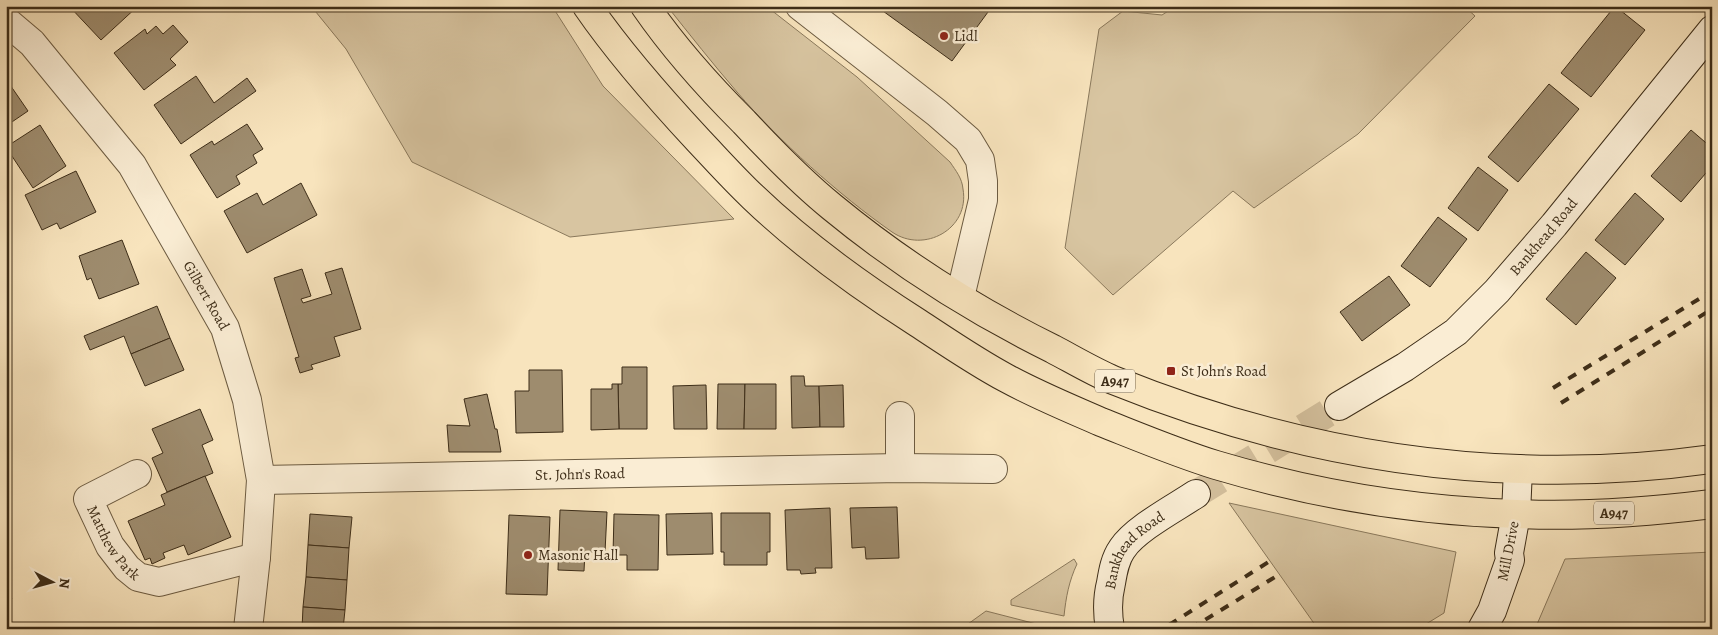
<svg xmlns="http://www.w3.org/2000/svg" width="1718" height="635" font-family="Alegreya,serif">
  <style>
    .green { fill: #d8c5a1; stroke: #8a795c }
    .building { fill: #9e8c6e; stroke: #3d2d18 }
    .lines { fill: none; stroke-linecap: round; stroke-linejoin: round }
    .secondary-tunnel { stroke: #d3bf9c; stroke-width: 28; stroke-dasharray: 28 14; stroke-linecap: butt }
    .street-casing { stroke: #6c5b41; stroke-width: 30 }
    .secondary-casing { stroke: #3d2d18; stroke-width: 30 }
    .primary-casing { stroke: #3d2d18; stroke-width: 30 }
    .street { stroke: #faedd4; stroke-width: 28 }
    .secondary { stroke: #faedd4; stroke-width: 28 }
    .primary { stroke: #f8e4bd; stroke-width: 28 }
    .rail { stroke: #3d2d18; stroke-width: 4; stroke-dasharray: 9 9; stroke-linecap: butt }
    .poi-dot { fill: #8f2418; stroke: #faedd4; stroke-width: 2 }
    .labels { text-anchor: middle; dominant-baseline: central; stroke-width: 5; stroke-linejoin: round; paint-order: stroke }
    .shield { fill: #faedd4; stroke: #766750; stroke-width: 1 }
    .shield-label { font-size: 14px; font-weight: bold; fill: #3d2d18 }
    .poi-label { font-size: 15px; fill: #3d2d18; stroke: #faedd4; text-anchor: start }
    .street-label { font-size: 15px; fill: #3d2d18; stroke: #faedd4 }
  </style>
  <rect width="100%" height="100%" fill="#f8e4bd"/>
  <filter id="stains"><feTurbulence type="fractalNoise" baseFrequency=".004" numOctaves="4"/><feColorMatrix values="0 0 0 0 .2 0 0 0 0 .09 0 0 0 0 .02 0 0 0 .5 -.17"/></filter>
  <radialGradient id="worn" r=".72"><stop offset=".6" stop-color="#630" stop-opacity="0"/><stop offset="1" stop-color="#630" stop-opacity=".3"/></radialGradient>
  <g class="green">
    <polygon points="311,6 552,6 603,86 734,219 570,237 412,162 346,49"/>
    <path d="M667 6H766L857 77 950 162C956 171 962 178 963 189 970 229 924 254 892 232 839 195 779 141 737 92 713 64 690 35 667 6Z"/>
    <polygon points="1176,6 1236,6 1240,9 1242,6 1464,6 1475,16 1358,134 1254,208 1233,191 1113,295 1065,248 1099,29 1123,11 1162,15"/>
    <polygon points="1229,503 1456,552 1444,613 1418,629 1318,629"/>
    <polygon points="1712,552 1712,629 1535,629 1565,559"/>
    <path d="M1074 559 1077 564C1069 581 1066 597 1064 616L1011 605V600Z"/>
    <polygon points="986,611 1056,629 961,629"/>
  </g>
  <g class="building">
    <polygon points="69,6 138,6 101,40"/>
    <polygon points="876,6 980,6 988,12 952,61"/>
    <polygon points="1615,6 1645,30 1591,97 1561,73"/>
    <polygon points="173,25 188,42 170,59 176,65 144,90 114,53 145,29 147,34 156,26 163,34"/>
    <polygon points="196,76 214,103 247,78 256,91 181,144 154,105"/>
    <polygon points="6,79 28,111 6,126"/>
    <polygon points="1549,84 1579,109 1518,182 1488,157"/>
    <polygon points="247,124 263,149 253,155 257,163 236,176 240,184 217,198 190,155 212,141 214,145"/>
    <polygon points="40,125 66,166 33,188 6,147"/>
    <polygon points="1691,130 1712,148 1712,166 1681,202 1651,176"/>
    <polygon points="1478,167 1508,190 1478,231 1448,208"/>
    <polygon points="76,171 96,212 60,229 57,223 42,230 25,195"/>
    <polygon points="301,183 317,215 247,253 224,211 257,193 263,205"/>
    <polygon points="1635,193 1664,219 1625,265 1595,240"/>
    <polygon points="1438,217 1467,239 1430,287 1401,266"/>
    <polygon points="122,240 139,284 99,299 91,278 87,280 79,256"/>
    <polygon points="1586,252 1616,278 1576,325 1546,299"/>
    <polygon points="342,268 361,329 334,337 340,356 311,365 313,369 300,373 295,358 299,357 274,278 302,269 311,296 301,299 303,303 332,294 325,273"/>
    <polygon points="1389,276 1410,305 1362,341 1340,312"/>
    <polygon points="157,306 170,338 131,354 124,336 90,350 84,336"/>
    <polygon points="170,338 184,370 145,386 131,354"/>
    <polygon points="622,367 647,367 647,429 619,429 618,384 622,384"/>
    <polygon points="529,370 562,370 563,432 516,433 515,391 529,391"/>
    <polygon points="791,376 804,376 805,386 819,386 820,427 792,428"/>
    <polygon points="612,384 618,384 619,429 591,430 591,389 612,389"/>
    <polygon points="718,384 745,384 744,429 717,429"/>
    <polygon points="745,384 776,384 776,429 744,429"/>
    <polygon points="706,385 707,429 674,429 673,386"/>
    <polygon points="843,385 844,427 820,427 819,386"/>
    <polygon points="487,394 495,429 497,429 501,452 449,452 447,425 470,426 464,399"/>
    <polygon points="200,409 213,440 202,445 213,473 167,492 152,458 163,453 152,429"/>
    <polygon points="205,476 231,537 188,555 184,545 163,553 165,558 152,564 150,558 145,560 128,521 165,505 161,495"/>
    <polygon points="897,507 899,558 866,559 865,547 852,548 850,508"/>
    <polygon points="830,508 832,568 815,568 816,573 801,574 800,570 787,570 785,510"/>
    <polygon points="560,510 607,512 605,552 585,552 584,571 558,570"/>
    <polygon points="712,513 713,554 667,555 666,514"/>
    <polygon points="721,513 770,513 770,552 767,552 767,565 724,565 724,552 721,552"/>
    <polygon points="310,514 352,517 349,548 308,545"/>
    <polygon points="614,514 659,515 658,570 627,570 627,555 613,555"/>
    <polygon points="509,515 550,517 547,595 506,594"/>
    <polygon points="308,545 349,548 347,580 306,577"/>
    <polygon points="306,577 347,580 345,610 303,607"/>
    <polygon points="6,589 12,599 6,602"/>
    <polygon points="303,607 345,610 343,629 302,629"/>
  </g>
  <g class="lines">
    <polyline class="secondary-tunnel" points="1196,494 1339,406"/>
    <g class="street-casing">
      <g id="street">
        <polyline points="800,6 937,113 968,140 980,160 983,181 983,200 960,297"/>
        <path id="s1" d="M6 21 32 43 132 165 225 328 247 400 261 480 256 557 248 629"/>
        <polyline points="900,468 900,416"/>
        <path id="s2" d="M137 474 88 499 110 546 127 568 138 577 159 582 256 557"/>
        <path id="s3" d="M261 480 900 468 993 469"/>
      </g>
    </g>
    <g class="secondary-casing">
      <g id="secondary">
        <path id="s4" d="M1339 406 1405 367 1456 332 1497 291 1554 225 1712 30"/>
        <path id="s5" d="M1110 629C1107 612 1107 599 1111 583 1113 571 1115 559 1122 549 1135 529 1175 508 1196 494"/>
        <polyline points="1482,629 1492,611 1510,560 1509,553 1516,514 1518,469"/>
      </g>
    </g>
    <g class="primary-casing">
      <g id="primary">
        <path d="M587 6C620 54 659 98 699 141 717 160 734 179 753 197 803 245 860 286 918 323 947 342 976 362 1006 378 1037 395 1069 408 1101 422 1139 437 1177 453 1216 465 1313 494 1417 511 1517 514 1582 517 1647 512 1712 504"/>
        <path d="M645 6C674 48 708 86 744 122 772 152 800 181 832 207 900 263 974 310 1053 349 1072 359 1092 371 1113 380 1306 458 1505 488 1712 459"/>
      </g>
    </g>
    <use href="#street" class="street"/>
    <use href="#secondary" class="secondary"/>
    <use href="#primary" class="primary"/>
    <g class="rail">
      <polyline points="1553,388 1712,291"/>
      <polyline points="1561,403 1712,309"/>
      <polyline points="1169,625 1270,561"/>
      <polyline points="1190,629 1280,574"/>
    </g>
  </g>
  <g class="poi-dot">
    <circle cx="944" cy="36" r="5"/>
    <rect x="1166" y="366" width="10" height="10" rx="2.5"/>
    <circle cx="528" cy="555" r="5"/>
  </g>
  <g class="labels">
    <g class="shield">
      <rect x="1095" y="369.5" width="40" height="23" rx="4"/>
      <rect x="1594" y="501.5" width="40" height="23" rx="4"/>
    </g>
    <g class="shield-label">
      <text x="1115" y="381">A947</text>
      <text x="1614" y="513">A947</text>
    </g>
    <g class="poi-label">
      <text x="954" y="36">Lidl</text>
      <text x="1181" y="371">St John's Road</text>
      <text x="538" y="555">Masonic Hall</text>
    </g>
    <g class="street-label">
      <text stroke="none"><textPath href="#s4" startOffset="268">Bankhead Road</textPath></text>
      <text stroke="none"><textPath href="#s1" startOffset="342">Gilbert Road</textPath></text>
      <text stroke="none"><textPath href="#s3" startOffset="319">St. John's Road</textPath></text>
      <text stroke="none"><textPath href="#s2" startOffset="106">Matthew Park</textPath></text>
      <text transform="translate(1508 551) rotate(-79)">Mill Drive</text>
      <text stroke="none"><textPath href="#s5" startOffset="88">Bankhead Road</textPath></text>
    </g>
  </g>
  <rect width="1718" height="635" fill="none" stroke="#f8e4bd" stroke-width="25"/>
  <rect x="8" y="8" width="1703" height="620" fill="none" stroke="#3d2d18" stroke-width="2.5"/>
  <rect x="12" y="12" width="1693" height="610" fill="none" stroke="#3d2d18"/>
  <g transform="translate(52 582) rotate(96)" stroke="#faedd4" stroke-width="4" paint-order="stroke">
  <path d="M0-4L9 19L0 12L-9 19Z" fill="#3d2d18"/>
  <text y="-8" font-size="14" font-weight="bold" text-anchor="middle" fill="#3d2d18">N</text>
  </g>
  <rect width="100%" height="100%" filter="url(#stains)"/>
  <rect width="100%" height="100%" fill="url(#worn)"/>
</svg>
